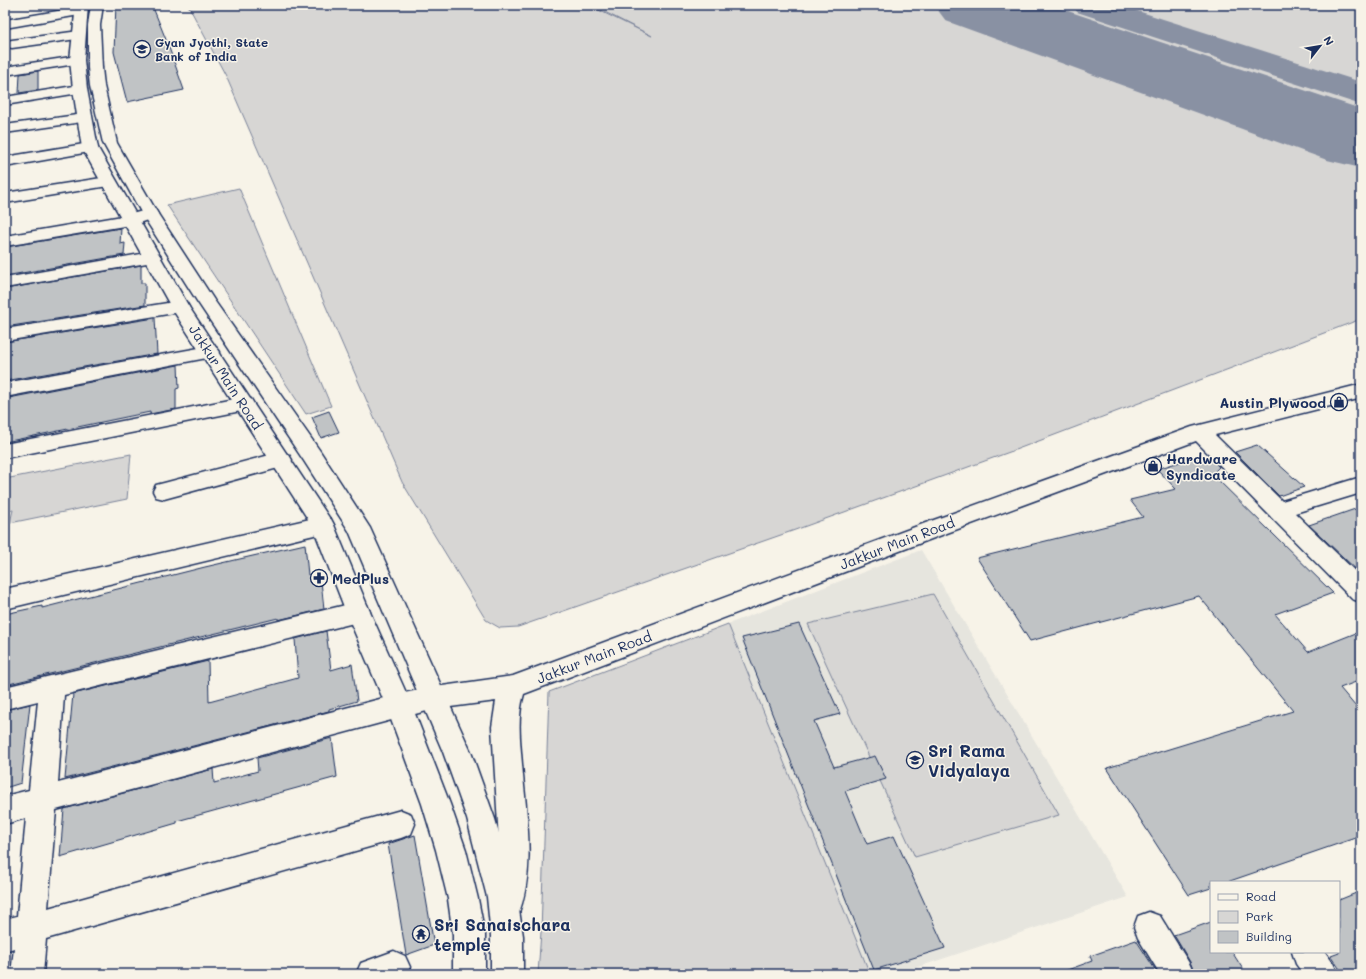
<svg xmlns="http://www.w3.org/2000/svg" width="1366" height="979" font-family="Mali,sans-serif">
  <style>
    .built { fill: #e6e5de }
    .green { fill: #d7d6d4; stroke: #798299 }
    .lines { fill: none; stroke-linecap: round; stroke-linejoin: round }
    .taxiway { fill: #8991a3; fill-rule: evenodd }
    .runway { fill: #8991a3; fill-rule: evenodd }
    .building { fill: #c0c3c5; stroke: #1b2f5e }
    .minor-casing { stroke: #1b2f5e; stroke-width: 3 }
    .major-casing { stroke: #1b2f5e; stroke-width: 3 }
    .minor { fill: #f7f3e8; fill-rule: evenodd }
    .major { fill: #f7f3e8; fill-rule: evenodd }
    .labels { text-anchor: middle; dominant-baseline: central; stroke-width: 3; stroke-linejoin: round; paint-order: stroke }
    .far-poi-label { font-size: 12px; font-weight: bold; fill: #1b2f5e; stroke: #f7f3e8; text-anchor: start }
    .street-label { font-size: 14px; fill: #1b2f5e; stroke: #f7f3e8 }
    .poi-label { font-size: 14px; font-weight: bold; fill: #1b2f5e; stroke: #f7f3e8; text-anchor: start }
    .near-poi-label { font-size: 17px; font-weight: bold; fill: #1b2f5e; stroke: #f7f3e8; text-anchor: start }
  </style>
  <rect width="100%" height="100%" fill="#f7f3e8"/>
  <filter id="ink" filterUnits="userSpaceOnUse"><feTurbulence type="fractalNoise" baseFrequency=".025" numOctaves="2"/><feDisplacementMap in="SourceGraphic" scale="8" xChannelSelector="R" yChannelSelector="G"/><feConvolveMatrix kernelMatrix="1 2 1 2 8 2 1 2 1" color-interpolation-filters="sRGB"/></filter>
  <g filter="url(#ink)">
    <polygon class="built" points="921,550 1128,897 897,974 870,974 728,624"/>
    <g class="green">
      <polygon points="188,5 588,5 652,36 591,5 949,5 1361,150 1361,319 1015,450 795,530 518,627 500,628 486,620 402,482 226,76"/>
      <polygon points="1000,5 1070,5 1361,100 1361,128"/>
      <polygon points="1107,5 1361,5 1361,87"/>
      <polygon points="239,188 331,406 306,414 167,205"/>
      <polygon points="131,454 127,499 10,523 13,510 5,511 5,479"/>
      <polygon points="933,594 1059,815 915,857 808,624"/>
      <polygon points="728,624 870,974 538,974 541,932 549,692"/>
    </g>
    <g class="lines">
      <polygon class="taxiway" points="1073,5 1119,5 1361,82 1361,105 1077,12"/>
      <polygon class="runway" points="934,5 1050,5 1361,109 1361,168 1327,160 946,21"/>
    </g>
    <g class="building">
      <polygon points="116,5 152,5 167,42 184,90 127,102 114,52"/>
      <polygon points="38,71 38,90 19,93 20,74"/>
      <polygon points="121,228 120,244 125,243 124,255 5,276 5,247"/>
      <polygon points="141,265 141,283 145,283 145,305 5,327 5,289"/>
      <polygon points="155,318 157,354 5,381 5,342"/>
      <polygon points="178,365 179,388 176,389 176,409 150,414 150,412 5,442 5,419 9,398"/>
      <polygon points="329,411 339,432 321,438 312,417"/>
      <polygon points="1257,445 1304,487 1279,496 1235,452"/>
      <polygon points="1196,457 1202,463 1212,459 1219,467 1212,474 1333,593 1275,614 1308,652 1361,631 1361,680 1340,688 1361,713 1361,836 1227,882 1211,882 1211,888 1189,895 1107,768 1293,711 1199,596 1030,641 977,558 1143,517 1130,500 1176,489 1157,469"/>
      <polygon points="1361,507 1361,574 1309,525"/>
      <polygon points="305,544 308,575 320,572 324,609 278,620 278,618 5,685 5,614 42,606 42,608 205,567"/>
      <polygon points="799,624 840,714 814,721 834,767 875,756 886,779 845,791 867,844 894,836 945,948 874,970 742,638"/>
      <polygon points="326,631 331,670 352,664 357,701 329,709 329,711 65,779 73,694 208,661 209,702 298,678 295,639"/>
      <polygon points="30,704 21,783 5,788 5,710"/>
      <polygon points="332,738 337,777 177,821 177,823 60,857 64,809 213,769 214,783 258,771 257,758"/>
      <polygon points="415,835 434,945 406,955 388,844"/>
      <polygon points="1361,891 1361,974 1343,974 1331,956 1339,953 1339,900"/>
      <polygon points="1211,922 1211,952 1232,952 1246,974 1195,974 1190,962 1174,935"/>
      <polygon points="1136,940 1158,974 1062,974 1062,972 1092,961 1090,956"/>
    </g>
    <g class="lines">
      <g class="minor-casing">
        <g id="minor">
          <polygon points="81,7 85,8 87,11 85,14 5,28 5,20"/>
          <polygon points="79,31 84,32 85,35 84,38 12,48 7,47 6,44 7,41 12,40"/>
          <polygon points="77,56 82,57 84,60 82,63 5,75 5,67"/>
          <polygon points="80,85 85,86 87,89 85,92 5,105 5,97"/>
          <polygon points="84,114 89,115 91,118 89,121 5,133 5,125"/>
          <polygon points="90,143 95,145 98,148 95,151 5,167 5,157"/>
          <polygon points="108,177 114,179 116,182 114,185 5,203 5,193"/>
          <polygon points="150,209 156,211 158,214 156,217 136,224 5,246 5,236 128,215"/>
          <polygon points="152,252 158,253 161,257 158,261 5,288 5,278"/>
          <polygon points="180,301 186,303 189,307 186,311 5,341 5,329"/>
          <polygon points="210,346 217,348 220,352 217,356 5,397 5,383"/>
          <path d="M1358 385 1361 386V400L1358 399 1215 435 1282 501 1361 477V493L1295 513 1361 577V602L1352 599 1196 441 947 533 524 694C517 717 520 740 522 764 526 815 537 869 517 918L506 922 495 918 491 907 500 857 492 727 496 701 435 709 399 718 56 810 48 908 401 810 411 814 415 824 411 834 401 838 46 939 43 974H11L14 948 5 951V919L17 916 26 818 5 824V796L29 790 38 701 5 709V687L358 602 367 605 370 612 367 619 358 622 64 695 58 783 399 694 435 687 513 676 931 521 1192 427Z"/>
          <polygon points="244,397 251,399 254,404 251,409 5,458 5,444"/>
          <polygon points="281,452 289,455 292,460 289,465 164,499 156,497 153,491 156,485 164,483"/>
          <polygon points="323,516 331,519 334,525 331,531 5,609 5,589"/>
          <polygon points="1149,912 1160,916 1189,963 1194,974 1160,974 1138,938 1134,927 1138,916"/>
          <polygon points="394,951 405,956 410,967 407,974 356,974 361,963"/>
          <polygon points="1292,952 1325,952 1333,963 1338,974 1303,974 1296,964"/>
        </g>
      </g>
      <g class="major-casing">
        <g id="major">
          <polygon points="76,5 88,5 84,60 87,89 98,148 189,307 334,525 370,612 412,706 450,804 466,850 478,899 485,935 485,974 453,974 453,935 448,899 436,850 422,804 386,706 346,612 313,527 171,307 82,148 73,89 70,60"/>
          <polygon points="91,5 103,5 100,25 102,68 104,86 117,143 158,214 214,300 320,451 370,528 471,752 495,819 517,897 523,936 523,974 491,974 491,936 487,897 467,819 443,752 349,531 304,461 197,301 142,214 103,143 90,86 88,68 88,25"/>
        </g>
      </g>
      <use href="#minor" class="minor"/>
      <use href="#major" class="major"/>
    </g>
  </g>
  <defs>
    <g id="university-ring" transform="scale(0.9)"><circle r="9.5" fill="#f7f3e8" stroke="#1b2f5e" stroke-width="1.5"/><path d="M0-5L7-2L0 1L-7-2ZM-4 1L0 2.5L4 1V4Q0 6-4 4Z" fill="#1b2f5e"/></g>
    <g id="shop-ring" transform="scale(0.9)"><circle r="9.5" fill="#f7f3e8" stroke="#1b2f5e" stroke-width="1.5"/><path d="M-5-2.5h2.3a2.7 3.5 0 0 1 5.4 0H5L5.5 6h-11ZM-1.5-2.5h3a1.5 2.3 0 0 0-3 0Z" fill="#1b2f5e"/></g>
    <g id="pharmacy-ring" transform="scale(0.9)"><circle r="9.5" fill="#f7f3e8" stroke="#1b2f5e" stroke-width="1.5"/><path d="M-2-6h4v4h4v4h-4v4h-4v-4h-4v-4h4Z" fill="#1b2f5e"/></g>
    <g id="school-ring" transform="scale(0.9)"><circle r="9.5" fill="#f7f3e8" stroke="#1b2f5e" stroke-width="1.5"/><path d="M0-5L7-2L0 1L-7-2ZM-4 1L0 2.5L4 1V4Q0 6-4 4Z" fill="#1b2f5e"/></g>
    <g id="temple-ring" transform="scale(0.9)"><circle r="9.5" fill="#f7f3e8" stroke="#1b2f5e" stroke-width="1.5"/><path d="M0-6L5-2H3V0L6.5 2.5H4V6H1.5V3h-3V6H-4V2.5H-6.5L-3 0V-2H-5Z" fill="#1b2f5e"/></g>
  </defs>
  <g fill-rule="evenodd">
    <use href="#university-ring" x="142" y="49"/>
    <use href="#shop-ring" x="1339" y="402"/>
    <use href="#shop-ring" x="1153" y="466"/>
    <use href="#pharmacy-ring" x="319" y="578"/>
    <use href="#school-ring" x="915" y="760"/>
    <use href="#temple-ring" x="421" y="934"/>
  </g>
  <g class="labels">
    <g class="far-poi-label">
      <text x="155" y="42">Gyan Jyothi, State<tspan x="155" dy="14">Bank of India</tspan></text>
    </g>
    <g class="street-label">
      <text transform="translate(226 377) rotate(57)">Jakkur Main Road</text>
      <text transform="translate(897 543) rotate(-21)">Jakkur Main Road</text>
      <text transform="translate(594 657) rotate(-21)">Jakkur Main Road</text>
    </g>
    <g class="poi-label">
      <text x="1326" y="402" text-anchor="end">Austin Plywood</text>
      <text x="1166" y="458">Hardware<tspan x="1166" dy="16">Syndicate</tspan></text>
      <text x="332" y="578">MedPlus</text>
    </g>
    <g class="near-poi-label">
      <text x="928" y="750">Sri Rama<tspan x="928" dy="20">Vidyalaya</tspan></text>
      <text x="434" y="924">Sri Sanaischara<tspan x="434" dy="20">temple</tspan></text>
    </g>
  </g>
  <rect width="1366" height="979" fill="none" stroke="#f7f3e8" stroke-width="20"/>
  <rect x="10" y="10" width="1346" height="959" fill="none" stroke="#1b2f5e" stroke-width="1.5" filter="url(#ink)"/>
  <rect x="1210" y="881" width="130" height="72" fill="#f7f3e8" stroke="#9fa5b1"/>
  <rect x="1218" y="894" width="20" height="6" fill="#f7f3e8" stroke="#9fa5b1"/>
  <text x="1246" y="901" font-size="12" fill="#1b2f5e">Road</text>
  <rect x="1218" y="911" width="20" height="12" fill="#d7d6d4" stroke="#9fa5b1"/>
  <text x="1246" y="921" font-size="12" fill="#1b2f5e">Park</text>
  <rect x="1218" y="931" width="20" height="12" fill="#c0c3c5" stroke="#9fa5b1"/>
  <text x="1246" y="941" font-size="12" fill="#1b2f5e">Building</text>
  <g transform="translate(1320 46) rotate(59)" stroke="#f7f3e8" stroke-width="3" paint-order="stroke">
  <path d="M0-3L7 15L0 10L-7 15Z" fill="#1b2f5e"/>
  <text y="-6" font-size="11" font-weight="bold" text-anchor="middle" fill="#1b2f5e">N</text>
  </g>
</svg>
